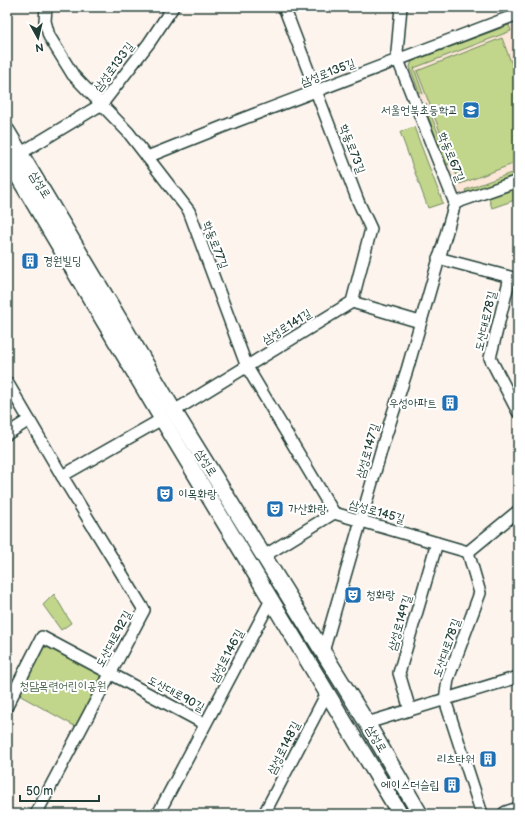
<svg xmlns="http://www.w3.org/2000/svg" width="525" height="821" font-family="'Balsamiq Sans','Poor Story',sans-serif">
  <style>
    .built { fill: #fce7d9 }
    .green { fill: #c1d58b; stroke: #708960 }
    .lines { fill: none; stroke-linecap: round; stroke-linejoin: round }
    .street-casing { stroke: #1f3d34; stroke-width: 14 }
    .secondary-casing { stroke: #1f3d34; stroke-width: 18 }
    .street { stroke: #fff; stroke-width: 11 }
    .secondary { stroke: #fff; stroke-width: 15 }
    .labels { text-anchor: middle; dominant-baseline: central; stroke-width: 4; stroke-linejoin: round; paint-order: stroke }
    .street-label { font-size: 12px; fill: #1f3d34; stroke: #fff }
    .poi-label { font-size: 12px; fill: #1f3d34; stroke: #fff; text-anchor: end }
    .park-label { font-size: 12px; fill: #48634a; stroke: #fff }
  </style>
  <rect width="100%" height="100%" fill="#fef4ee"/>
  <filter id="ink" filterUnits="userSpaceOnUse"><feTurbulence type="fractalNoise" baseFrequency=".025" numOctaves="2"/><feDisplacementMap in="SourceGraphic" scale="8" xChannelSelector="R" yChannelSelector="G"/><feConvolveMatrix kernelMatrix="1 2 1 2 8 2 1 2 1" color-interpolation-filters="sRGB"/></filter>
  <g filter="url(#ink)">
    <polygon class="built" points="518,20 518,177 463,197 456,194 408,67 411,60"/>
    <g class="green">
      <polygon points="509,25 511,31 414,68 423,94 419,92 410,67 412,61"/>
      <polygon points="502,38 518,81 518,162 460,184 417,71"/>
      <polygon points="426,103 451,165 446,164 425,108"/>
      <polygon points="414,127 443,203 428,208 400,132"/>
      <polygon points="511,173 512,176 467,193 466,193 465,190"/>
      <polygon points="518,187 518,199 492,208 489,199 491,196"/>
      <polygon points="54,594 71,623 61,630 43,605"/>
      <polygon points="50,646 101,674 101,683 78,728 19,695 43,648"/>
    </g>
    <g class="lines">
      <g class="street-casing">
        <g id="street">
          <polyline points="46,7 45,21 49,36 73,75 128,132 189,211 247,367 334,513"/>
          <polyline points="284,7 358,201 371,229 352,302"/>
          <polyline points="401,7 397,52 398,60 455,203"/>
          <polyline points="21,153 102,104 149,43 173,7"/>
          <polyline points="147,157 237,121 518,14"/>
          <polyline points="455,203 518,181"/>
          <polyline points="438,258 510,277 490,358 518,412"/>
          <polyline points="7,382 62,476 144,610 36,814"/>
          <polyline points="174,411 352,302 420,322"/>
          <polyline points="7,434 29,420"/>
          <polyline points="62,476 162,419"/>
          <polyline points="468,552 480,593 448,679 445,700 482,814"/>
          <polyline points="468,552 518,511"/>
          <polyline points="264,556 334,513 468,552"/>
          <polyline points="323,652 383,444 407,370 455,203"/>
          <polyline points="7,706 42,637 205,724"/>
          <polyline points="410,710 399,673 437,543"/>
          <polyline points="367,723 518,677"/>
          <polyline points="158,814 271,600"/>
          <polyline points="264,814 327,693"/>
        </g>
      </g>
      <g class="secondary-casing">
        <g id="secondary">
          <polyline points="7,131 174,411 367,723 420,814"/>
          <polyline points="7,158 162,419 400,814"/>
          <polyline points="506,814 518,810"/>
        </g>
      </g>
      <use href="#street" class="street"/>
      <use href="#secondary" class="secondary"/>
    </g>
  </g>
  <defs>
    <g id="school-square" transform="scale(0.9)"><rect x="-9" y="-9" width="18" height="18" rx="4" fill="#1f6fb2" stroke="#fff"/><path d="M0-5L7-2L0 1L-7-2ZM-4 1L0 2.5L4 1V4Q0 6-4 4Z" fill="#fff"/></g>
    <g id="building-square" transform="scale(0.9)"><rect x="-9" y="-9" width="18" height="18" rx="4" fill="#1f6fb2" stroke="#fff"/><path d="M-4-6H4V6H1V3H-1V6H-4ZM-2.5-4.3h1.7v1.8h-1.7ZM.8-4.3h1.7v1.8H.8ZM-2.5-1h1.7V.8h-1.7ZM.8-1h1.7V.8H.8Z" fill="#fff"/></g>
    <g id="theatre-square" transform="scale(0.9)"><rect x="-9" y="-9" width="18" height="18" rx="4" fill="#1f6fb2" stroke="#fff"/><path d="M-5-5.5Q0-4 5-5.5V0Q5 5 0 6Q-5 5-5 0ZM-3.3-2.5H-1v1.5H-3.3ZM1-2.5H3.3v1.5H1ZM-2.8 1Q0 5.5 2.8 1Z" fill="#fff"/></g>
  </defs>
  <g fill-rule="evenodd">
    <use href="#school-square" x="471" y="110"/>
    <use href="#building-square" x="30" y="261"/>
    <use href="#building-square" x="450" y="403"/>
    <use href="#theatre-square" x="165" y="494"/>
    <use href="#theatre-square" x="275" y="509"/>
    <use href="#theatre-square" x="353" y="595"/>
    <use href="#building-square" x="488" y="759"/>
    <use href="#building-square" x="452" y="785"/>
  </g>
  <g class="labels">
    <g class="street-label">
      <text transform="translate(114 67) rotate(-53)">삼성로133길</text>
      <text transform="translate(328 73) rotate(-21)">삼성로135길</text>
      <text transform="translate(352 149) rotate(69)">학동로73길</text>
      <text transform="translate(451 157) rotate(68)">학동로67길</text>
      <text transform="translate(40 185) rotate(59)">삼성로</text>
      <text transform="translate(215 245) rotate(69)">학동로77길</text>
      <text transform="translate(486 321) rotate(-77)">도산대로78길</text>
      <text transform="translate(287 327) rotate(-32)">삼성로141길</text>
      <text transform="translate(368 451) rotate(-74)">삼성로147길</text>
      <text transform="translate(206 463) rotate(58)">삼성로</text>
      <text transform="translate(377 512) rotate(16)">삼성로145길</text>
      <text transform="translate(400 623) rotate(-74)">삼성로149길</text>
      <text transform="translate(114 639) rotate(-62)">도산대로92길</text>
      <text transform="translate(447 648) rotate(-71)">도산대로78길</text>
      <text transform="translate(227 656) rotate(-62)">삼성로146길</text>
      <text transform="translate(176 694) rotate(28)">도산대로90길</text>
      <text transform="translate(376 739) rotate(60)">삼성로</text>
      <text transform="translate(284 748) rotate(-63)">삼성로148길</text>
    </g>
    <g class="poi-label">
      <text x="458" y="110">서울언북초등학교</text>
      <text x="43" y="261" text-anchor="start">경원빌딩</text>
      <text x="437" y="403">우성아파트</text>
      <text x="178" y="494" text-anchor="start">이목화랑</text>
      <text x="288" y="509" text-anchor="start">가산화랑</text>
      <text x="366" y="595" text-anchor="start">청화랑</text>
      <text x="475" y="759">리츠타워</text>
      <text x="439" y="785">에이스더슬립</text>
    </g>
    <g class="park-label">
      <text x="63" y="686">청담목련어린이공원</text>
    </g>
  </g>
  <rect width="525" height="821" fill="none" stroke="#fff" stroke-width="24"/>
  <rect x="12" y="12" width="501" height="797" fill="none" stroke="#1f3d34" stroke-width="1.5" filter="url(#ink)"/>
  <g transform="translate(38 38) rotate(172)" stroke="#ffffff" stroke-width="3" paint-order="stroke">
  <path d="M0-3L7 15L0 10L-7 15Z" fill="#1f3d34"/>
  <text y="-6" font-size="11" font-weight="bold" text-anchor="middle" fill="#1f3d34">N</text>
  </g>
  <path d="M20 795v6h79v-6" fill="none" stroke="#1f3d34" stroke-width="2"/>
  <text x="26" y="795" font-size="12" fill="#1f3d34" stroke="#ffffff" stroke-width="3" paint-order="stroke">50 m</text>
</svg>
